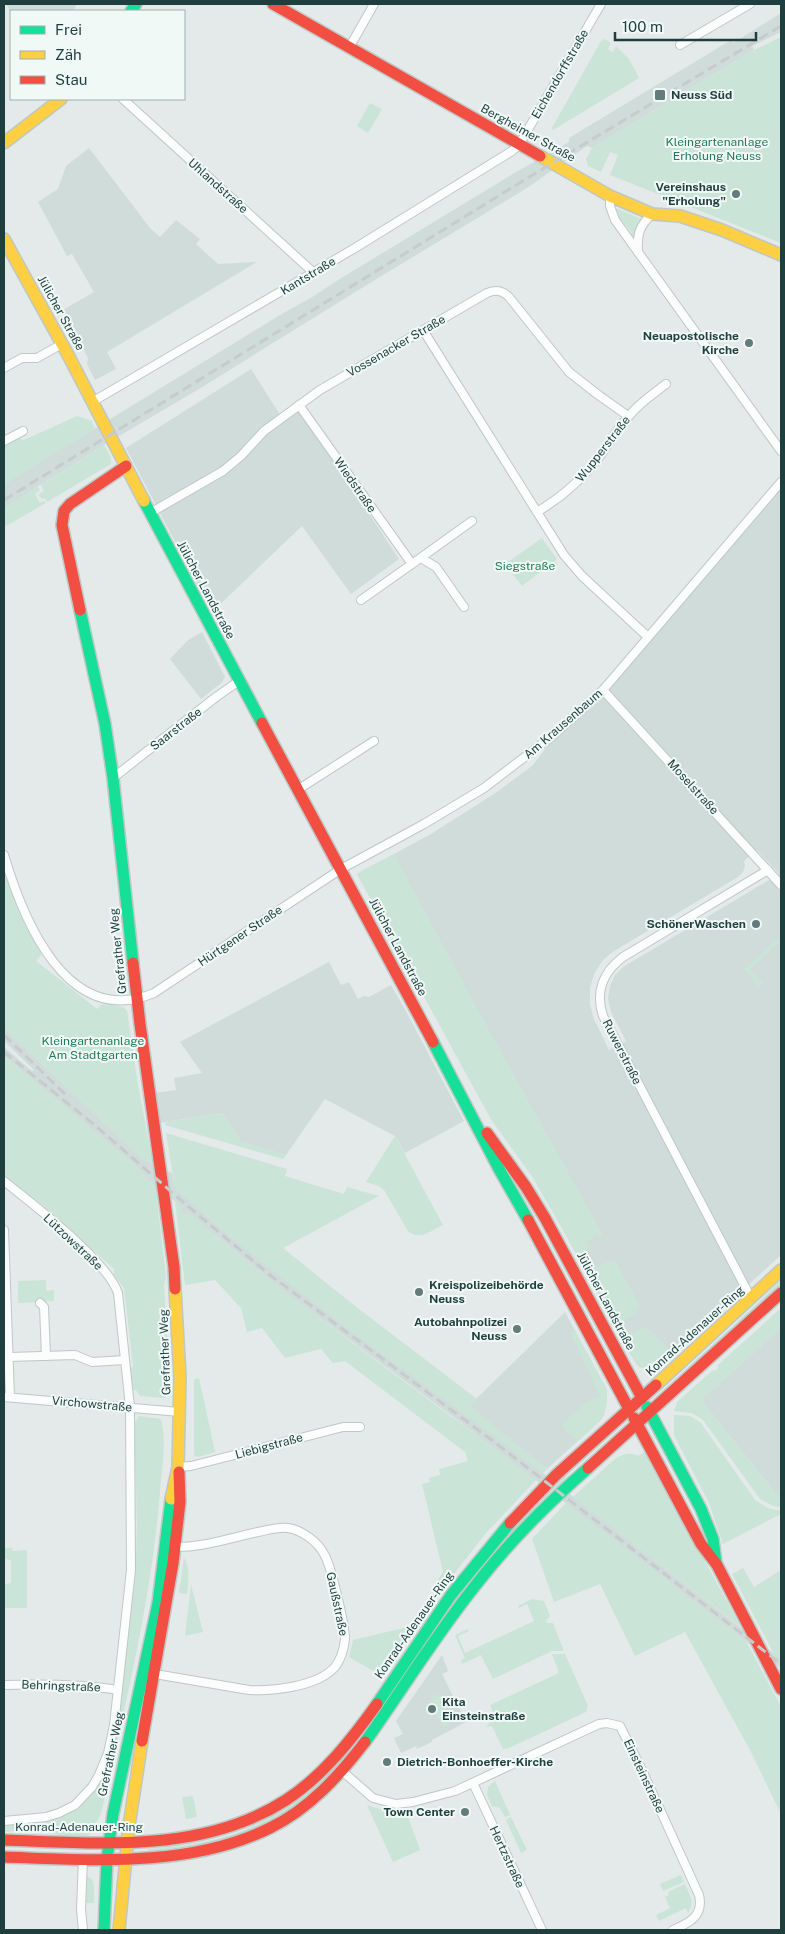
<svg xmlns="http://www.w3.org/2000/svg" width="785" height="1934" font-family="'Public Sans',sans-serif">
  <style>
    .built { fill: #d0dcda; fill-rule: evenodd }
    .green { fill: #cae4d8 }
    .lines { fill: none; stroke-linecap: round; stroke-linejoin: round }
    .street-casing { stroke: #c0c7c6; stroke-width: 10 }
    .fast-casing { stroke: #bec8c6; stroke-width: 14 }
    .slow-casing { stroke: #bec8c6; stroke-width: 14 }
    .jam-casing { stroke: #bec8c6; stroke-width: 14 }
    .street { stroke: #fbfcfc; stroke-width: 8 }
    .fast { stroke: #16e098; stroke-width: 11 }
    .slow { stroke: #ffcf43; stroke-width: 11 }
    .jam { stroke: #f24e42; stroke-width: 11 }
    .rail { stroke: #c6cbcb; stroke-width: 3; stroke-dasharray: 10 5; stroke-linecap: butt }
    .poi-dot { fill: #637b7a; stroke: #f1f9f7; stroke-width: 2 }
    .labels { text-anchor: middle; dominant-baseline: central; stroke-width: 4; stroke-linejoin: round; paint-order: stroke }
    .street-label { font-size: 12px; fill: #1e3f3e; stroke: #f1f9f7 }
    .poi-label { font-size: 12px; font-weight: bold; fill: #1e3f3e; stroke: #f1f9f7; text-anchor: end }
    .park-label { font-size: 12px; fill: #247a5a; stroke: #f1f9f7 }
  </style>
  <rect width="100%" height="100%" fill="#e3eae9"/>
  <g class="built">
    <polygon points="6,4 77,4 73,11 11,11 11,13"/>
    <polygon points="781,13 781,32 752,46 754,50 592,148 587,146 527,188 365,286 199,389 104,445 4,508 4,484 280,315 314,296 338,280 518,171 569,142 569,138 731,40 733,43"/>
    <polygon points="89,148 150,228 160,237 176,220 200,239 196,244 218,264 257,262 107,352 116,369 95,380 87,364 88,358 63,310 94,292 72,254 67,256 38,202 58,189 66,166"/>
    <polygon points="251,369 282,418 298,406 399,559 351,594 302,526 212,612 126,448"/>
    <path d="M781 485V1255L659 1367 652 1370 646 1369 639 1367 635 1362 557 1219 532 1176 491 1119 357 874 431 834 497 792 532 766 553 739 607 690ZM757 850 779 874 623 967 615 975 610 986 608 998 611 1012 626 1041 609 1050 594 1019 590 1004V988L594 974 603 960 614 951 738 877 743 872 745 866 744 861Z"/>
    <polygon points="202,632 225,677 222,682 201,699 170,659 188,640"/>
    <polygon points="329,962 341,985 349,982 358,999 364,996 369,997 391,985 408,1015 464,1121 405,1153 395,1136 325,1099 286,1155 241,1142 223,1113 158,1123 154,1093 176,1090 174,1078 202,1073 180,1042"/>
    <polygon points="4,1028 142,1159 172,1173 175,1188 230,1236 354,1333 459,1409 543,1473 781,1659 781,1668 452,1416 289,1295 188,1213 185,1215 181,1212 175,1201 158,1191 136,1166 4,1056 4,1047 32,1071 34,1070 4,1041"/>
    <polygon points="565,1312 607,1390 607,1395 604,1415 601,1420 547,1469 469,1406"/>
    <polygon points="781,1328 781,1500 701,1400"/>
    <polygon points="442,1655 448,1671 442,1674 466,1722 432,1740 432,1742 417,1749 416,1746 401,1753 394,1738 403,1734 396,1721"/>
  </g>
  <g class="green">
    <polygon points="781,37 781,243 610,175 618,155 610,152 601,172 588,166 586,159 592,148 754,50"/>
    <polygon points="605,39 611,43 608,49 613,52 616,46 629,59 639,78 553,130 552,128 601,41"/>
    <polygon points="370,103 382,109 368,133 357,126"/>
    <polygon points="614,207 641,219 636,227 634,241 630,235 632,233 622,220 620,222 614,213"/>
    <polygon points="77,416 92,421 95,429 4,484 4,444 17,438 24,440"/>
    <polygon points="104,445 111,458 111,464 47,502 45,498 42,499 38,495 44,491 41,485"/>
    <polygon points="37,486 40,490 35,494 40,503 44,501 46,503 4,527 4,508"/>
    <polygon points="542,538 557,559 522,586 505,564"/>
    <polygon points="394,854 479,1012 604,1237 602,1238 597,1233 586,1243 591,1248 579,1258 532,1176 491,1119 359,877 361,871"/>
    <polygon points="4,871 25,925 42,954 36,961 97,1009 102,1004 123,1007 127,1011 138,1085 153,1164 142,1159 4,1028"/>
    <polygon points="781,936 781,941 750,969 763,983 759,987 744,969"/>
    <polygon points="4,1056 136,1166 158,1191 157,1199 166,1277 164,1285 170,1386 165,1398 140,1396 136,1390 133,1390 130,1369 133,1366 124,1288 114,1275 114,1269 51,1212 4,1175"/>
    <polygon points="223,1113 241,1142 286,1155 283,1159 165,1125 166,1122"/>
    <path d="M166 1133 287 1169 285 1176 344 1194 347 1187 379 1196 283 1248 355 1306 477 1399 470 1406 547 1469 543 1473C454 1405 361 1341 273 1271 239 1244 207 1216 175 1188Z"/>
    <path d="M395 1136 443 1225C430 1231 420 1241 408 1231L384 1190 379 1186 366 1182Z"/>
    <path d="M175 1201 183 1209 181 1212 185 1215 188 1212C299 1308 420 1391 536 1480L486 1533 433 1601V1588L443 1572 422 1484 430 1482 429 1478 440 1475 439 1469 468 1461 465 1452 345 1361 333 1363 321 1349 285 1358 262 1328 247 1332 241 1308 215 1280 185 1285Z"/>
    <path d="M611 1260 616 1262 639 1304C639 1315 625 1319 616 1323H614L587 1273Z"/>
    <polygon points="781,1279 781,1286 666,1391 665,1389 763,1298"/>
    <polygon points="46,1280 46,1291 54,1290 54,1301 18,1303 18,1281"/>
    <polygon points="781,1308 781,1328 701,1400 781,1500 780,1507 773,1506 760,1499 703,1420 692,1413 674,1411 677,1402 713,1370 715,1371 719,1367 717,1366"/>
    <path d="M645 1327 648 1329 673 1354C642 1382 638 1368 622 1338Z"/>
    <path d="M575 1331 607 1390C609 1417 596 1425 577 1442L561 1425 585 1403 600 1396 570 1333Z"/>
    <polygon points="199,1378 215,1452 198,1457 194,1455 194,1379"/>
    <polygon points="674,1415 690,1416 701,1423 755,1500 768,1508 781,1511 781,1514 723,1544 709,1503 674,1435"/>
    <path d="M139 1416 161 1419C167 1442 162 1467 160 1491 152 1600 124 1707 101 1814L87 1838 69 1837 50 1833 49 1829 14 1828V1831L4 1832V1825C29 1823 59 1824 79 1806 121 1769 120 1705 126 1654 129 1627 133 1599 135 1571 139 1523 135 1473 134 1424Z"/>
    <path d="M610 1433 611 1435 570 1472 353 1749 323 1783 285 1814 244 1834 215 1842 148 1852V1849C175 1846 203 1844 230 1835 343 1797 390 1684 457 1595 474 1573 493 1549 512 1528 542 1494 577 1464 610 1433Z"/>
    <path d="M645 1452 741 1627 573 1497 616 1458C624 1454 630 1452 638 1456Z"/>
    <polygon points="566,1503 746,1641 781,1707 781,1814 750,1750 685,1632 635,1656 600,1584 554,1602 532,1539"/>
    <polygon points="4,1548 12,1548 13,1551 27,1550 27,1608 5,1608 5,1584 11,1583 11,1560 4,1559"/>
    <path d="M184 1558C191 1567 188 1583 187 1594L179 1593Z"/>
    <polygon points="743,1568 754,1587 781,1570 781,1659 774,1654 732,1574"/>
    <polygon points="191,1585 203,1632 185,1636"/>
    <polygon points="532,1599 544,1601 550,1616 546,1621 547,1623 553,1623 564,1651 552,1651 493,1679 481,1655 462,1664 461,1660 465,1658 455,1635 468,1629 469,1631 458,1636 465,1653 534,1621 527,1604 519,1608 518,1606"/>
    <polygon points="416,1625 382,1676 349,1657 353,1640"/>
    <polygon points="552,1654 565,1654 588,1706 586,1712 509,1748 503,1749 492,1726 486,1727 489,1723 496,1719 490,1705 559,1673"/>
    <polygon points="436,1695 440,1695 450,1722 447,1727 442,1725 431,1703 433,1696"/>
    <polygon points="495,1781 510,1815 505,1817 500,1808 492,1806 487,1795 488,1787"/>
    <polygon points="193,1796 197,1817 186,1819 182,1797"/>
    <polygon points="367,1805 392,1813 406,1811 420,1850 393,1862"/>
    <polygon points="511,1817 527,1850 521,1853 506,1820"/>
    <polygon points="681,1875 684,1882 663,1891 660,1884"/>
    <polygon points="86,1876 92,1879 94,1885 94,1903 85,1903"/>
    <path d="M685 1884C689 1894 696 1903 688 1913L686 1908 659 1921 656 1915 670 1908 665 1897 669 1895 668 1892Z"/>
  </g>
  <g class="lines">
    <g class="street-casing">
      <g id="street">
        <polyline points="680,45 750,4"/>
        <polyline points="349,48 374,4"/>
        <polyline points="123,99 314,273"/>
        <polyline points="610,196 610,206 615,220 781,451"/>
        <path d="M638 252C637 235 639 226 652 214"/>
        <polyline points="423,330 564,555 582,576 648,637"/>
        <polyline points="4,368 22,358 37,358 62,344"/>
        <polyline points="92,402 355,248 512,151 519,145 601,4"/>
        <polyline points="299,405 412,564 361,600"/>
        <polyline points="4,441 23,431"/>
        <path d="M537 512C562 497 582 480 600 456 609 443 618 428 629 416 639 403 653 394 666 384"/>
        <path d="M150 513 223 471 241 456 264 431 320 390 487 293C495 289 503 291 509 297L569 372 597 394 628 416"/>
        <polyline points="421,558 436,567 464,607"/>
        <polyline points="412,564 472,521"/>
        <polyline points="603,690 781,885"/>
        <polyline points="113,778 216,697 239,681"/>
        <polyline points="299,789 374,741"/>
        <path d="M4 855C23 919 67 1030 154 993L341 869 424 824 484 788 551 737 603 690 781 482"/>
        <path d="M4 1181C33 1205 106 1259 118 1293L130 1407 131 1570 114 1725 108 1753 99 1775 92 1787 75 1805 59 1813 46 1817 4 1821"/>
        <polyline points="4,1230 10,1397"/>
        <path d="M751 1298 603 1016C595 992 603 972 623 957L768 870"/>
        <polyline points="40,1303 44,1307 46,1356"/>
        <polyline points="9,1357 75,1355 92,1362 125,1360"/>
        <polyline points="4,1397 180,1412"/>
        <polyline points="178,1467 191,1466 343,1427 360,1427"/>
        <path d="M155 1674 249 1690C273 1691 317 1687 335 1667 341 1659 344 1649 345 1639 345 1625 331 1565 324 1554 318 1542 302 1530 288 1528 278 1527 268 1530 258 1532 229 1538 202 1548 172 1547"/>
        <path d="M4 1685C42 1684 80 1684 118 1690"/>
        <path d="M342 1771 373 1798 396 1804 413 1802 455 1791 599 1724 607 1723 620 1726 642 1770 699 1895C704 1916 689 1923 673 1930"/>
        <polyline points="473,1783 542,1930"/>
        <polyline points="83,1859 81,1909 83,1930"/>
      </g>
    </g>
    <g class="fast-casing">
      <g id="fast">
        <polyline points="131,11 136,4"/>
        <polyline points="144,501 262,723"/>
        <polyline points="80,610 105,724 113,778 133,963"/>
        <polyline points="433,1042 499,1169 528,1220"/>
        <polyline points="647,1407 701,1509 713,1539 716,1563"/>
        <polyline points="377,1704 451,1595 510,1523"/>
        <path d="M365 1742C402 1690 435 1636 475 1586 508 1543 547 1504 588 1468"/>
        <polyline points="104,1930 107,1859 113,1814 158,1603 171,1499"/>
      </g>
    </g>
    <g class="slow-casing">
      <g id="slow">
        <polyline points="4,143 61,99"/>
        <polyline points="540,156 610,196 652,214 680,216 722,230 781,255"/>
        <polyline points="4,239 67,353 144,501"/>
        <polyline points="656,1385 781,1270"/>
        <polyline points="171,1499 178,1467 180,1377 175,1289"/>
        <polyline points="119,1930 129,1826 142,1741"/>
      </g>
    </g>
    <g class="jam-casing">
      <g id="jam">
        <polyline points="273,4 540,156"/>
        <polyline points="80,610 62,525 64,511 70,504 126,466"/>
        <polyline points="262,723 433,1042"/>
        <polyline points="133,963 140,1024 174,1267 175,1289"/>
        <polyline points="487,1133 526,1187 545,1218 642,1398"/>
        <polyline points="528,1220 629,1409"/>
        <polyline points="634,1418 701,1544 717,1565 781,1689"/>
        <polyline points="588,1468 781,1293"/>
        <polyline points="510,1523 556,1475 656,1385"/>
        <polyline points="142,1741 173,1563 180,1502 179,1472"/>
        <path d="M4 1840C99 1843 202 1854 286 1800 323 1776 352 1739 377 1704"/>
        <path d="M4 1857C91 1860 189 1868 270 1828 309 1809 339 1776 365 1742"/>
      </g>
    </g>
    <use href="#street" class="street"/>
    <use href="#fast" class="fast"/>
    <use href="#slow" class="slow"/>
    <use href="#jam" class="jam"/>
    <g class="rail">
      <polyline points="4,500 526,179 781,26"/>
      <polyline points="4,1035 66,1095"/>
      <polyline points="4,1052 97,1127 190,1208 270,1275 493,1441 781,1664"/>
    </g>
  </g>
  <g class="poi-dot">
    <rect x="654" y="89" width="12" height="12" rx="2.5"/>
    <circle cx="736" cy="194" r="5"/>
    <circle cx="749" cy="343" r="5"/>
    <circle cx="756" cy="924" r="5"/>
    <circle cx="419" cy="1292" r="5"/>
    <circle cx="517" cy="1329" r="5"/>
    <circle cx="432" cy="1709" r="5"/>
    <circle cx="387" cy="1762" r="5"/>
    <circle cx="465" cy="1812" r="5"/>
  </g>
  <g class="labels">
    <g class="street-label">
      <text transform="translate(560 74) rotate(-60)">Eichendorffstraße</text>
      <text transform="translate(528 133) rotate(29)">Bergheimer Straße</text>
      <text transform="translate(218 186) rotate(42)">Uhlandstraße</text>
      <text transform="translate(308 276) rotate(-31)">Kantstraße</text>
      <text transform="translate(61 313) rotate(61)">Jülicher Straße</text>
      <text transform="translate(396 346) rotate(-30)">Vossenacker Straße</text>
      <text transform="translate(603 449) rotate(-52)">Wupperstraße</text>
      <text transform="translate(355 485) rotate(55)">Wiedstraße</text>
      <text transform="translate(206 590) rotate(62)">Jülicher Landstraße</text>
      <text transform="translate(563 724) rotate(-41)">Am Krausenbaum</text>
      <text transform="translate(176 729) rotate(-38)">Saarstraße</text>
      <text transform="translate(693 787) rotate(48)">Moselstraße</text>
      <text transform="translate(240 936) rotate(-34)">Hürtgener Straße</text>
      <text transform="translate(398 947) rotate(62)">Jülicher Landstraße</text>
      <text transform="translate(118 951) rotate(-96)">Grefrather Weg</text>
      <text transform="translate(622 1052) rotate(63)">Ruwerstraße</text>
      <text transform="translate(73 1242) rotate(43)">Lützowstraße</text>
      <text transform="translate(606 1301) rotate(62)">Jülicher Landstraße</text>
      <text transform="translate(695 1331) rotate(-42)">Konrad-Adenauer-Ring</text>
      <text transform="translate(165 1352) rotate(-92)">Grefrather Weg</text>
      <text transform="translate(92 1404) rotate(5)">Virchowstraße</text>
      <text transform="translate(269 1446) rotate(-15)">Liebigstraße</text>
      <text transform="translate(337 1604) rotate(78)">Gaußstraße</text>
      <text transform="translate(414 1625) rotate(-55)">Konrad-Adenauer-Ring</text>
      <text transform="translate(61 1686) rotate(2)">Behringstraße</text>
      <text transform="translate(111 1754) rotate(-78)">Grefrather Weg</text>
      <text transform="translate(644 1776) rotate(65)">Einsteinstraße</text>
      <text x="79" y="1827">Konrad-Adenauer-Ring</text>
      <text transform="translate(507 1857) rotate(65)">Hertzstraße</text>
    </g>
    <g class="poi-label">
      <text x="671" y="95" text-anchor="start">Neuss Süd</text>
      <text x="726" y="187">Vereinshaus<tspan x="726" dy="14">"Erholung"</tspan></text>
      <text x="739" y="336">Neuapostolische<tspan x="739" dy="14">Kirche</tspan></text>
      <text x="746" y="924">SchönerWaschen</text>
      <text x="429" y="1285" text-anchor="start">Kreispolizeibehörde<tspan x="429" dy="14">Neuss</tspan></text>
      <text x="507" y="1322">Autobahnpolizei<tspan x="507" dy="14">Neuss</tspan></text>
      <text x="442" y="1702" text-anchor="start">Kita<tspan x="442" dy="14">Einsteinstraße</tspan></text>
      <text x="397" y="1762" text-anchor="start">Dietrich-Bonhoeffer-Kirche</text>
      <text x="455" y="1812">Town Center</text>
    </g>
    <g class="park-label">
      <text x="717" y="142">Kleingartenanlage<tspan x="717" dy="14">Erholung Neuss</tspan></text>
      <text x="525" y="566">Siegstraße</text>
      <text x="93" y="1041">Kleingartenanlage<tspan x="93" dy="14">Am Stadtgarten</tspan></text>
    </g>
  </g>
  <rect width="785" height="1934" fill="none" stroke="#1e3f3e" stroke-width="10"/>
  <rect x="10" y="10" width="175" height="90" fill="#f1f9f7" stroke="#9dafad"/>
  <rect x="20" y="26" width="25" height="8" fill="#16e098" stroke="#9dafad"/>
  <text x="55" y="35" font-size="15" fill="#1e3f3e">Frei</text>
  <rect x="20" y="51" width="25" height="8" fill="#ffcf43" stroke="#9dafad"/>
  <text x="55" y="60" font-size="15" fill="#1e3f3e">Zäh</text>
  <rect x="20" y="76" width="25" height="8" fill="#f24e42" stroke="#9dafad"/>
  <text x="55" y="85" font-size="15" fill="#1e3f3e">Stau</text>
  <path d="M615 32v8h141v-8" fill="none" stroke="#1e3f3e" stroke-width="2.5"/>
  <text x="622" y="32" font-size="15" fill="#1e3f3e" stroke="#f1f9f7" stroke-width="4" paint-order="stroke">100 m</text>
</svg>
